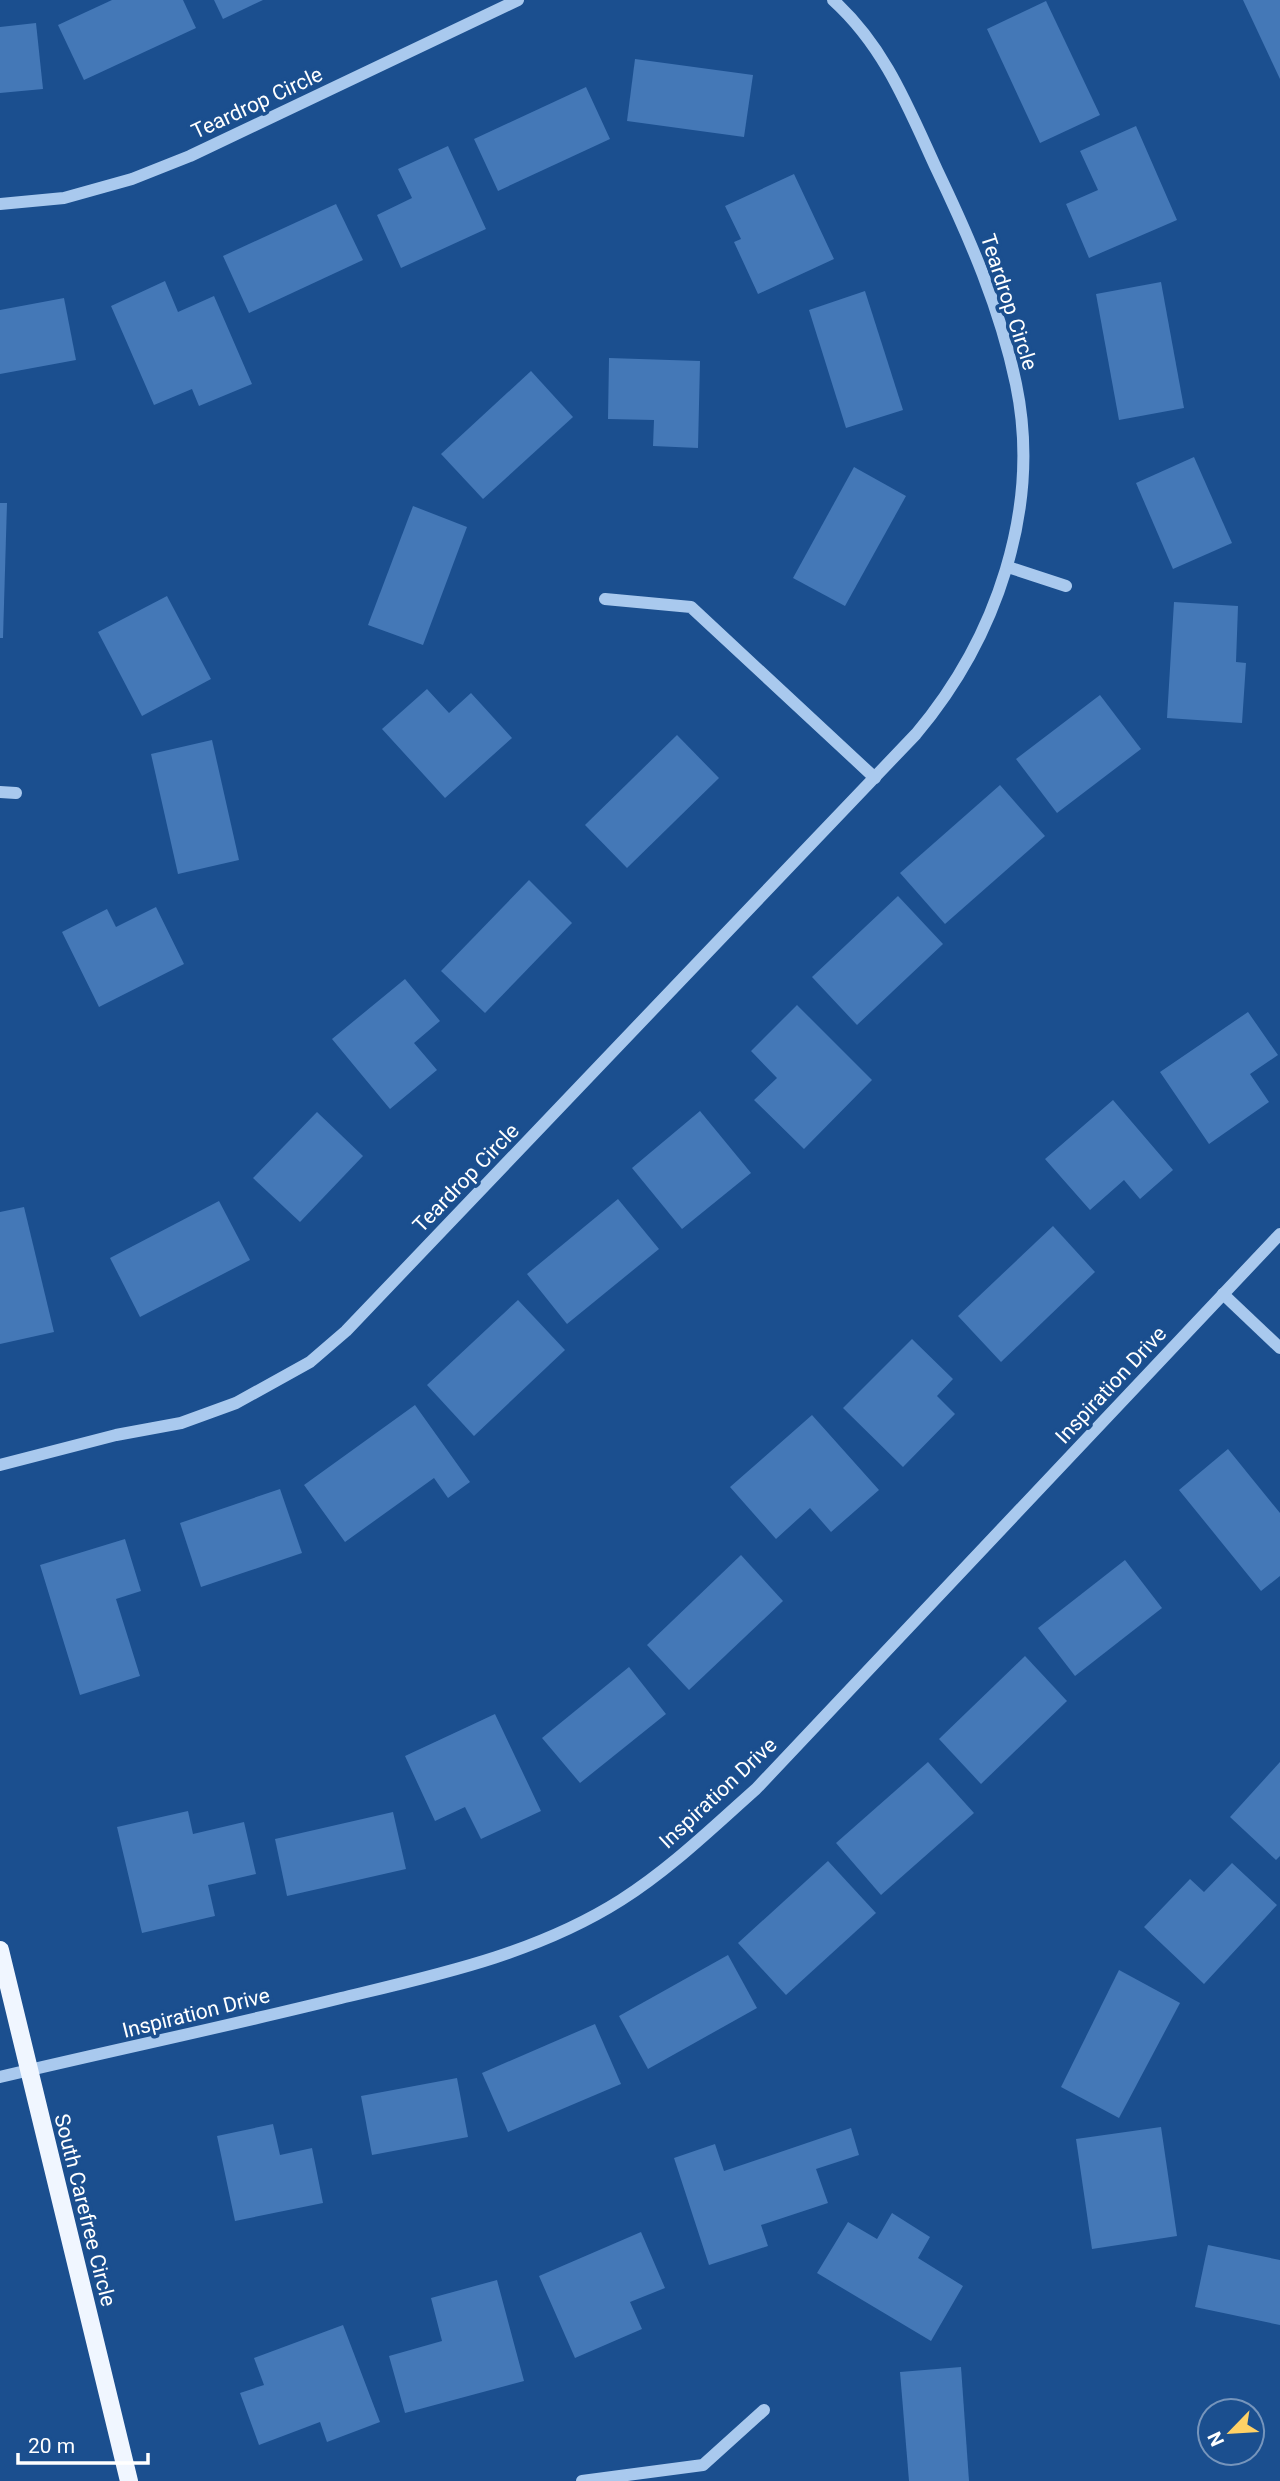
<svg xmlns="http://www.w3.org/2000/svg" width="1280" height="2481" font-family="Roboto,sans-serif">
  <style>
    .building { fill: #4478b7 }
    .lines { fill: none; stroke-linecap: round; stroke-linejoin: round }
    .minor { stroke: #a9c9ee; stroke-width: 12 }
    .major { stroke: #f0f6ff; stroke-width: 18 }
    .labels { text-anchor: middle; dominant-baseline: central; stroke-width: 7; stroke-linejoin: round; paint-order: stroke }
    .street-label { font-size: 21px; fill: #fff; stroke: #1b4f8f }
  </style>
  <rect width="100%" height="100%" fill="#1b4f8f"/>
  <g class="building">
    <polygon points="112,0 183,0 196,28 84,80 58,25"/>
    <polygon points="214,0 263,0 223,19"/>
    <polygon points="1243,0 1280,0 1280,79"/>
    <polygon points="1046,1 1100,115 1040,143 987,29"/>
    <polygon points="36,23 43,89 0,93 0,27"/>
    <polygon points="635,59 753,75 744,137 627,121"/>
    <polygon points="586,87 610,139 498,191 474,139"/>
    <polygon points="1136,126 1177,220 1089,258 1066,204 1098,190 1080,151"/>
    <polygon points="448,146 486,229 401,268 377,215 412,198 398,169"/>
    <polygon points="794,174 834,259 758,294 734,242 741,239 725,206"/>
    <polygon points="336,204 363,260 249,313 223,256"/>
    <polygon points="165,281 178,312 214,296 252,384 199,406 192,389 154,405 111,306"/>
    <polygon points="1161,282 1184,408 1119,420 1096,294"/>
    <polygon points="865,291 903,410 846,428 809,310"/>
    <polygon points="64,298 76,360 0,374 0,310"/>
    <polygon points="609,358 700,361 698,448 653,446 654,420 608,419"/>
    <polygon points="531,371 573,417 483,499 441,454"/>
    <polygon points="1194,457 1232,543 1173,569 1136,483"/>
    <polygon points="854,467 906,496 845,606 793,578"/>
    <polygon points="0,503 7,503 3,638 0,638"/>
    <polygon points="413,506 467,527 423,645 368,625"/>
    <polygon points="167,596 211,679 142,716 98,632"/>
    <polygon points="1174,602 1238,606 1236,662 1246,663 1242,723 1167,718"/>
    <polygon points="427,689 449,713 471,693 512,738 445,798 382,729"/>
    <polygon points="1100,695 1141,749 1057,813 1016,759"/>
    <polygon points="677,735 719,778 627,868 585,825"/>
    <polygon points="212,740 239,860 178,874 151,754"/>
    <polygon points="1000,785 1045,836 945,924 900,873"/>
    <polygon points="529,880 572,923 485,1013 441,971"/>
    <polygon points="898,896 943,944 857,1025 812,977"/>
    <polygon points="156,907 184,964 99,1007 62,932 107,909 116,927"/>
    <polygon points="405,979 440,1021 414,1043 437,1070 390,1109 332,1039"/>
    <polygon points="797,1005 872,1080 804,1149 754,1100 777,1078 751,1051"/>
    <polygon points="1248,1012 1278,1055 1250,1074 1269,1102 1209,1144 1160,1072"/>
    <polygon points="1113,1100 1173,1170 1140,1199 1124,1180 1090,1210 1045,1159"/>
    <polygon points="700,1111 751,1173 682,1229 632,1168"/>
    <polygon points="317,1112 363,1156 300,1222 253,1178"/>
    <polygon points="618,1199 659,1249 567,1324 527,1274"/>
    <polygon points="219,1201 250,1260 140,1317 110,1258"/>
    <polygon points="24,1207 54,1332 0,1344 0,1212"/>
    <polygon points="1053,1226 1095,1272 1001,1362 958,1316"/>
    <polygon points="518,1300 565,1350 474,1436 427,1385"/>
    <polygon points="912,1339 953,1379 937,1396 955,1414 903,1467 843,1408"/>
    <polygon points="415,1405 470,1482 448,1498 434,1478 345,1542 304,1485"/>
    <polygon points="812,1415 879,1490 831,1532 810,1508 776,1539 730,1487"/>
    <polygon points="1228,1449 1280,1513 1280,1576 1261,1591 1179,1490"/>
    <polygon points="280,1489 302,1553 201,1587 180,1523"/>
    <polygon points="125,1539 141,1591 116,1599 140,1676 80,1695 40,1565"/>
    <polygon points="741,1555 783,1601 689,1690 647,1645"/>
    <polygon points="1125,1560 1162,1608 1075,1676 1038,1628"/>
    <polygon points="1025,1656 1067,1701 981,1784 939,1739"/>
    <polygon points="629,1667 666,1714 580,1783 542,1738"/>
    <polygon points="495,1714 541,1811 481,1839 465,1807 435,1821 405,1756"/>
    <polygon points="928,1762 974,1813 881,1895 836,1843"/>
    <polygon points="1280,1762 1280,1856 1276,1860 1230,1817"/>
    <polygon points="188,1811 193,1834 244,1822 256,1874 208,1885 215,1916 142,1933 117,1827"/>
    <polygon points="393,1812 406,1869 287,1896 275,1839"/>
    <polygon points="828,1861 876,1913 786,1995 738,1943"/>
    <polygon points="1232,1863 1277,1905 1204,1984 1144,1927 1190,1879 1204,1892"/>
    <polygon points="728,1955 757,2008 648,2069 619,2016"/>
    <polygon points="1119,1970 1180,2003 1119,2118 1061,2087"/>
    <polygon points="595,2024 621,2084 508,2132 482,2073"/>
    <polygon points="457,2078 468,2137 372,2155 361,2096"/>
    <polygon points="273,2124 280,2155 312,2148 323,2203 235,2221 217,2136"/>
    <polygon points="1161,2127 1177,2236 1092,2249 1076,2139"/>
    <polygon points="851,2128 859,2155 816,2169 828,2203 761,2225 768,2246 709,2265 674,2158 715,2144 724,2171"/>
    <polygon points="892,2213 930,2237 918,2258 963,2286 931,2341 817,2273 848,2222 877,2239"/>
    <polygon points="641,2232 665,2288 630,2302 642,2329 575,2358 539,2276"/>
    <polygon points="1208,2245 1280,2260 1280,2325 1195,2307"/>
    <polygon points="497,2280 524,2381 405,2413 389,2356 442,2341 431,2298"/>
    <polygon points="343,2325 380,2422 327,2442 320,2422 259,2445 240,2393 264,2385 254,2358"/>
    <polygon points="961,2367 969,2481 909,2481 900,2372"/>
  </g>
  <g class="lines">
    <g class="minor">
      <polyline points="0,204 64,198 132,179 190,156 518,0"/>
      <polyline points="1008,567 1066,586"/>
      <polyline points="605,599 691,607 875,778"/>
      <polyline points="0,792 16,793"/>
      <polyline points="1223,1294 1280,1348"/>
      <path d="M0 1465 116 1435 181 1423 236 1403 310 1362 346 1331 916 734C996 639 1042 508 1016 384 1000 308 970 239 937 170 908 107 885 47 833 0"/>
      <path d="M0 2077C114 2050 228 2026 341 1998 437 1975 536 1954 621 1900 670 1869 712 1828 756 1789L1280 1234"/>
      <polyline points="582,2481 703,2465 764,2410"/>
    </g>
    <polyline class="major" points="0,1950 129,2481"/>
  </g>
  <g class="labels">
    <g class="street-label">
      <text transform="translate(257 103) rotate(-25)">Teardrop Circle</text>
      <text transform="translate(1009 302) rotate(72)">Teardrop Circle</text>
      <text transform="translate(466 1178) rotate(-46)">Teardrop Circle</text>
      <text transform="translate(1111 1385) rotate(-47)">Inspiration Drive</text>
      <text transform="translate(718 1793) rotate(-43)">Inspiration Drive</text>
      <text transform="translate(196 2013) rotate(-14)">Inspiration Drive</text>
      <text transform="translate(85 2210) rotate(76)">South Carefree Circle</text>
    </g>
  </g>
  <g transform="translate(1231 2432) rotate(245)"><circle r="33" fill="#1b4f8f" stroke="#7695bc" stroke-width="2"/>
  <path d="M0-5L12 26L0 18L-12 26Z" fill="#ffd166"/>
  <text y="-10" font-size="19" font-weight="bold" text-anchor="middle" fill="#ffffff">N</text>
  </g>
  <path d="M18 2453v10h130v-10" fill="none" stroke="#ffffff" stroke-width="3.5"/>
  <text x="28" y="2453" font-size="21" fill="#ffffff" stroke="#1b4f8f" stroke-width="5" paint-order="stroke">20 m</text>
</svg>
